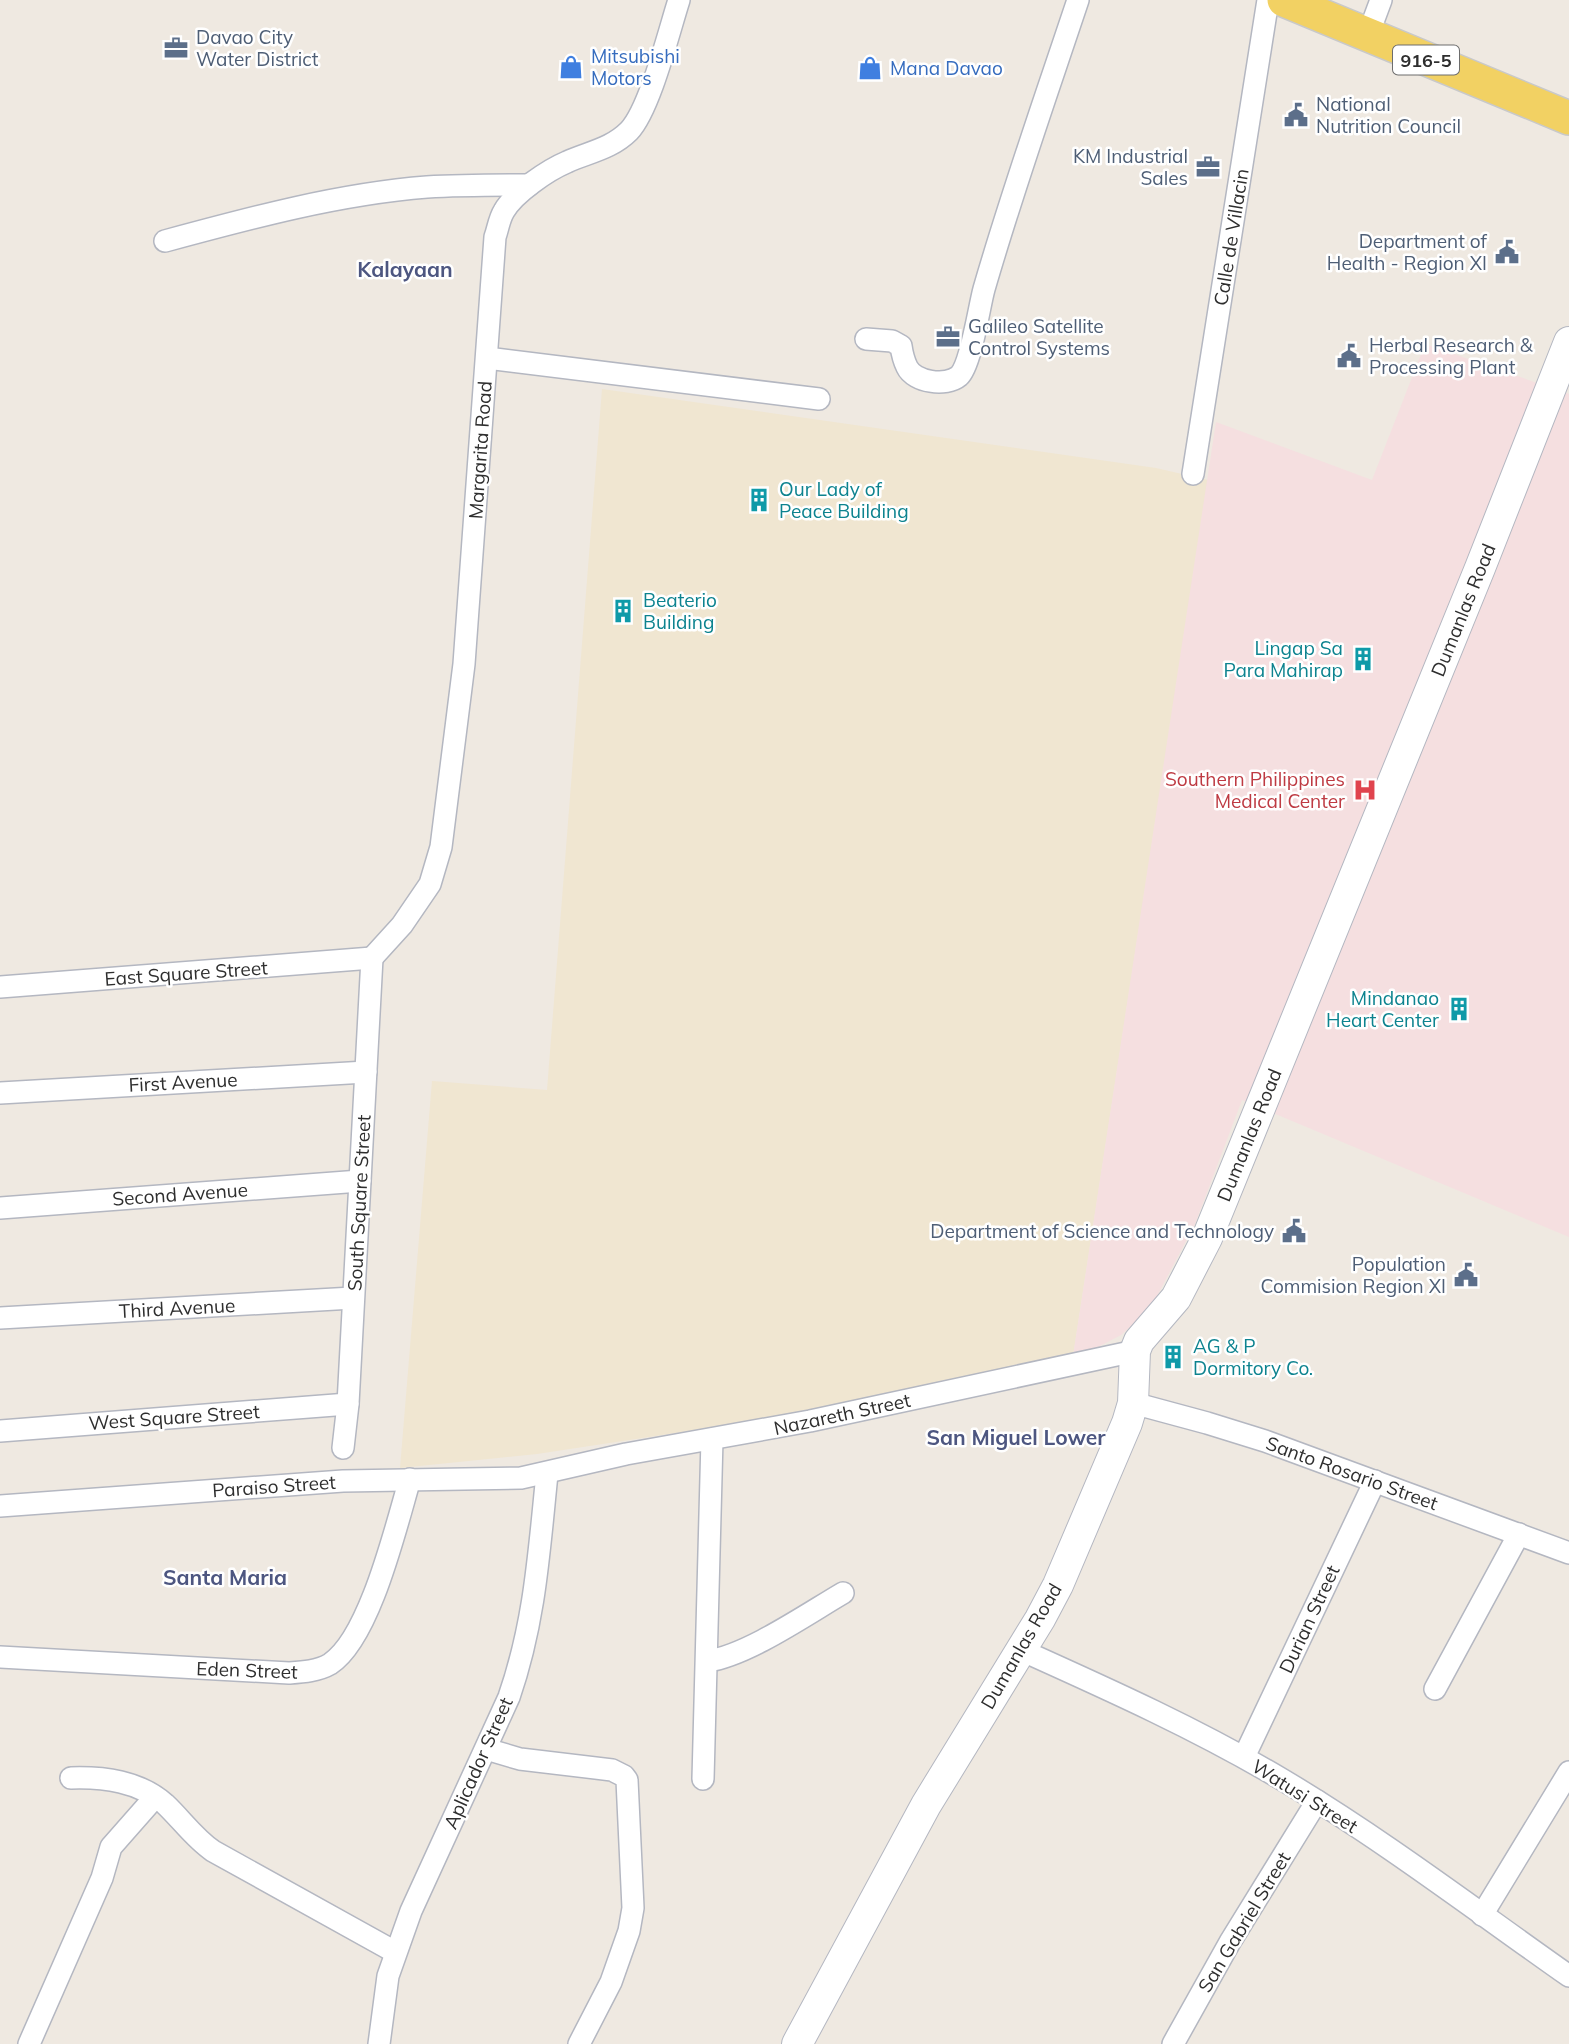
<svg xmlns="http://www.w3.org/2000/svg" width="1569" height="2044" font-family="Mulish,sans-serif">
  <style>
    .education { fill: #f0e6d1 }
    .medical { fill: #f5dfe0 }
    .lines { fill: none; stroke-linecap: round; stroke-linejoin: round }
    .street-casing { stroke: #b4b7c1; stroke-width: 24 }
    .secondary-casing { stroke: #b4b7c1; stroke-width: 32 }
    .primary-casing { stroke: #c9c9c9; stroke-width: 36 }
    .street { stroke: #fff; stroke-width: 21 }
    .secondary { stroke: #fff; stroke-width: 30 }
    .primary { stroke: #f2d163; stroke-width: 33 }
    .labels { text-anchor: middle; dominant-baseline: central; stroke-width: 5; stroke-linejoin: round; paint-order: stroke }
    .shield { fill: #fff; stroke: #6d6d6d; stroke-width: 2 }
    .shield-label { font-size: 18px; font-weight: bold; fill: #2e2e2e }
    .service-label { font-size: 19px; fill: #4e5e75; stroke: #fff; text-anchor: start }
    .shop-label { font-size: 19px; fill: #366cbe; stroke: #fff; text-anchor: start }
    .street-label { font-size: 19px; fill: #2e2e2e; stroke: #fff }
    .culture-label { font-size: 19px; fill: #0d838f; stroke: #fff; text-anchor: start }
    .health-label { font-size: 19px; fill: #be3a42; stroke: #fff; text-anchor: end }
    .neighbourhood-label { font-size: 21px; font-weight: bold; fill: #4d5680; stroke: #fff }
  </style>
  <rect width="100%" height="100%" fill="#efe9e1"/>
  <polygon class="education" points="602,389 1156,468 1208,480 1073,1356 1017,1370 761,1420 537,1454 400,1468 432,1081 547,1090"/>
  <polygon class="medical" points="1425,344 1569,394 1569,1237 1242,1100 1195,1224 1155,1300 1140,1318 1121,1335 1098,1347 1073,1356 1216,422 1372,480"/>
  <g class="lines">
    <g class="street-casing">
      <g id="street">
        <polyline points="1368,35 1381,0"/>
        <path d="M165 241C250 218 338 194 427 187 461 185 495 185 529 185"/>
        <path d="M866 339 892 341 901 346C902 353 904 361 907 367 914 382 946 387 959 376 971 365 979 307 984 289 1012 192 1046 96 1078 0"/>
        <polyline points="487,358 819,399"/>
        <polyline points="1193,474 1268,0"/>
        <path d="M372 958 402 925 430 884 441 847 464 664 495 237C498 229 499 219 504 211 514 193 548 170 567 162 589 152 611 149 629 131 650 109 669 31 679 0"/>
        <polyline points="0,987 372,958"/>
        <polyline points="0,1093 366,1072"/>
        <polyline points="0,1208 360,1181"/>
        <polyline points="0,1318 353,1298"/>
        <polyline points="1133,1403 1207,1423 1265,1441 1569,1553"/>
        <polyline points="0,1431 348,1404"/>
        <polyline points="343,1448 348,1404 372,958"/>
        <polyline points="0,1506 343,1481 521,1478 626,1454 810,1421 1135,1351"/>
        <path d="M1021 1650C1110 1690 1199 1730 1283 1780 1382 1839 1475 1910 1569 1976"/>
        <path d="M0 1657 289 1673C303 1672 318 1671 330 1664 370 1638 396 1526 410 1479"/>
        <path d="M708 1661C748 1655 807 1614 843 1593"/>
        <polyline points="1435,1689 1519,1534"/>
        <polyline points="486,1749 520,1759 612,1770 624,1776 627,1780 633,1908 629,1931 611,1982 579,2044"/>
        <polyline points="1244,1757 1375,1481"/>
        <path d="M71 1778C104 1777 139 1781 165 1804 182 1820 194 1838 213 1851L395 1952"/>
        <polyline points="703,1779 712,1439"/>
        <polyline points="1482,1915 1569,1772"/>
        <polyline points="29,2044 102,1878 111,1847 155,1797"/>
        <path d="M379 2044 388 1976 411 1911 509 1697C535 1622 539 1552 547 1474"/>
        <polyline points="1173,2044 1230,1942 1317,1801"/>
      </g>
    </g>
    <g class="secondary-casing">
      <polyline id="secondary" points="797,2044 926,1805 1040,1619 1058,1585 1127,1423 1133,1403 1135,1351 1139,1341 1176,1298 1207,1238 1480,568 1569,342"/>
    </g>
    <g class="primary-casing">
      <polyline id="primary" points="1284,0 1569,118"/>
    </g>
    <use href="#street" class="street"/>
    <use href="#secondary" class="secondary"/>
    <use href="#primary" class="primary"/>
  </g>
  <defs>
    <g id="office-bare" transform="scale(1.89)"><path d="M-6-3h4V-5.5h4V-3h4V5H-6ZM-1-4.5V-3h2v-1.5ZM-6 0V1H6V0Z" fill="#5c6f8a" stroke="#fff" stroke-width="2.5" paint-order="stroke"/></g>
    <g id="shop-bare" transform="scale(1.89)"><path d="M-5-2.5h2.3a2.7 3.5 0 0 1 5.4 0H5L5.5 6h-11ZM-1.5-2.5h3a1.5 2.3 0 0 0-3 0Z" fill="#3f7fe0" stroke="#fff" stroke-width="2.5" paint-order="stroke"/></g>
    <g id="civic-bare" transform="scale(1.89)"><path d="M-.6-6.5H3V-4.5H.6V-3L4-1V1h2V6H-6V1h2V-1L-.6-3ZM-1.2 2.5V6h2.4V2.5Z" fill="#5c6f8a" stroke="#fff" stroke-width="2.5" paint-order="stroke"/></g>
    <g id="building-bare" transform="scale(1.89)"><path d="M-4-6H4V6H1V3H-1V6H-4ZM-2.5-4.3h1.7v1.8h-1.7ZM.8-4.3h1.7v1.8H.8ZM-2.5-1h1.7V.8h-1.7ZM.8-1h1.7V.8H.8Z" fill="#0f9aa8" stroke="#fff" stroke-width="2.5" paint-order="stroke"/></g>
    <g id="hospital-bare" transform="scale(1.89)"><path d="M-5-5h3v3.5h4V-5h3V5h-3V1.5h-4V5h-3Z" fill="#e0444e" stroke="#fff" stroke-width="2.5" paint-order="stroke"/></g>
  </defs>
  <g fill-rule="evenodd">
    <use href="#office-bare" x="176" y="48"/>
    <use href="#shop-bare" x="571" y="67"/>
    <use href="#shop-bare" x="870" y="68"/>
    <use href="#civic-bare" x="1296" y="115"/>
    <use href="#office-bare" x="1208" y="167"/>
    <use href="#civic-bare" x="1507" y="252"/>
    <use href="#office-bare" x="948" y="337"/>
    <use href="#civic-bare" x="1349" y="356"/>
    <use href="#building-bare" x="759" y="500"/>
    <use href="#building-bare" x="623" y="611"/>
    <use href="#building-bare" x="1363" y="659"/>
    <use href="#hospital-bare" x="1365" y="790"/>
    <use href="#building-bare" x="1459" y="1009"/>
    <use href="#civic-bare" x="1294" y="1231"/>
    <use href="#civic-bare" x="1466" y="1275"/>
    <use href="#building-bare" x="1173" y="1357"/>
  </g>
  <g class="labels">
    <rect class="shield" x="1393" y="45.5" width="66" height="29" rx="5"/>
    <g class="shield-label">
      <text x="1426" y="60">916-5</text>
    </g>
    <g class="service-label">
      <text x="196" y="37">Davao City<tspan x="196" dy="22">Water District</tspan></text>
      <text x="1316" y="104">National<tspan x="1316" dy="22">Nutrition Council</tspan></text>
      <text x="1188" y="156" text-anchor="end">KM Industrial<tspan x="1188" dy="22">Sales</tspan></text>
      <text x="1487" y="241" text-anchor="end">Department of<tspan x="1487" dy="22">Health - Region XI</tspan></text>
      <text x="968" y="326">Galileo Satellite<tspan x="968" dy="22">Control Systems</tspan></text>
      <text x="1369" y="345">Herbal Research &amp;<tspan x="1369" dy="22">Processing Plant</tspan></text>
      <text x="1274" y="1231" text-anchor="end">Department of Science and Technology</text>
      <text x="1446" y="1264" text-anchor="end">Population<tspan x="1446" dy="22">Commision Region XI</tspan></text>
    </g>
    <g class="shop-label">
      <text x="591" y="56">Mitsubishi<tspan x="591" dy="22">Motors</tspan></text>
      <text x="890" y="68">Mana Davao</text>
    </g>
    <g class="street-label">
      <text transform="translate(1231 237) rotate(-81)">Calle de Villacin</text>
      <text transform="translate(480 450) rotate(-86)">Margarita Road</text>
      <text transform="translate(1463 610) rotate(-68)">Dumanlas Road</text>
      <text transform="translate(186 973) rotate(-4)">East Square Street</text>
      <text transform="translate(183 1082) rotate(-3)">First Avenue</text>
      <text transform="translate(1249 1135) rotate(-68)">Dumanlas Road</text>
      <text transform="translate(180 1194) rotate(-4)">Second Avenue</text>
      <text transform="translate(359 1203) rotate(-87)">South Square Street</text>
      <text transform="translate(177 1308) rotate(-3)">Third Avenue</text>
      <text transform="translate(842 1414) rotate(-12)">Nazareth Street</text>
      <text transform="translate(174 1417) rotate(-4)">West Square Street</text>
      <text transform="translate(1352 1473) rotate(20)">Santo Rosario Street</text>
      <text transform="translate(274 1486) rotate(-4)">Paraiso Street</text>
      <text transform="translate(1309 1619) rotate(-65)">Durian Street</text>
      <text transform="translate(1021 1646) rotate(-60)">Dumanlas Road</text>
      <text transform="translate(247 1670) rotate(2)">Eden Street</text>
      <text transform="translate(478 1763) rotate(-66)">Aplicador Street</text>
      <text transform="translate(1305 1796) rotate(32)">Watusi Street</text>
      <text transform="translate(1244 1922) rotate(-59)">San Gabriel Street</text>
    </g>
    <g class="culture-label">
      <text x="779" y="489">Our Lady of<tspan x="779" dy="22">Peace Building</tspan></text>
      <text x="643" y="600">Beaterio<tspan x="643" dy="22">Building</tspan></text>
      <text x="1343" y="648" text-anchor="end">Lingap Sa<tspan x="1343" dy="22">Para Mahirap</tspan></text>
      <text x="1439" y="998" text-anchor="end">Mindanao<tspan x="1439" dy="22">Heart Center</tspan></text>
      <text x="1193" y="1346">AG &amp; P<tspan x="1193" dy="22">Dormitory Co.</tspan></text>
    </g>
    <g class="health-label">
      <text x="1345" y="779">Southern Philippines<tspan x="1345" dy="22">Medical Center</tspan></text>
    </g>
    <g class="neighbourhood-label">
      <text x="405" y="269">Kalayaan</text>
      <text x="1016" y="1437">San Miguel Lower</text>
      <text x="225" y="1577">Santa Maria</text>
    </g>
  </g>
</svg>
